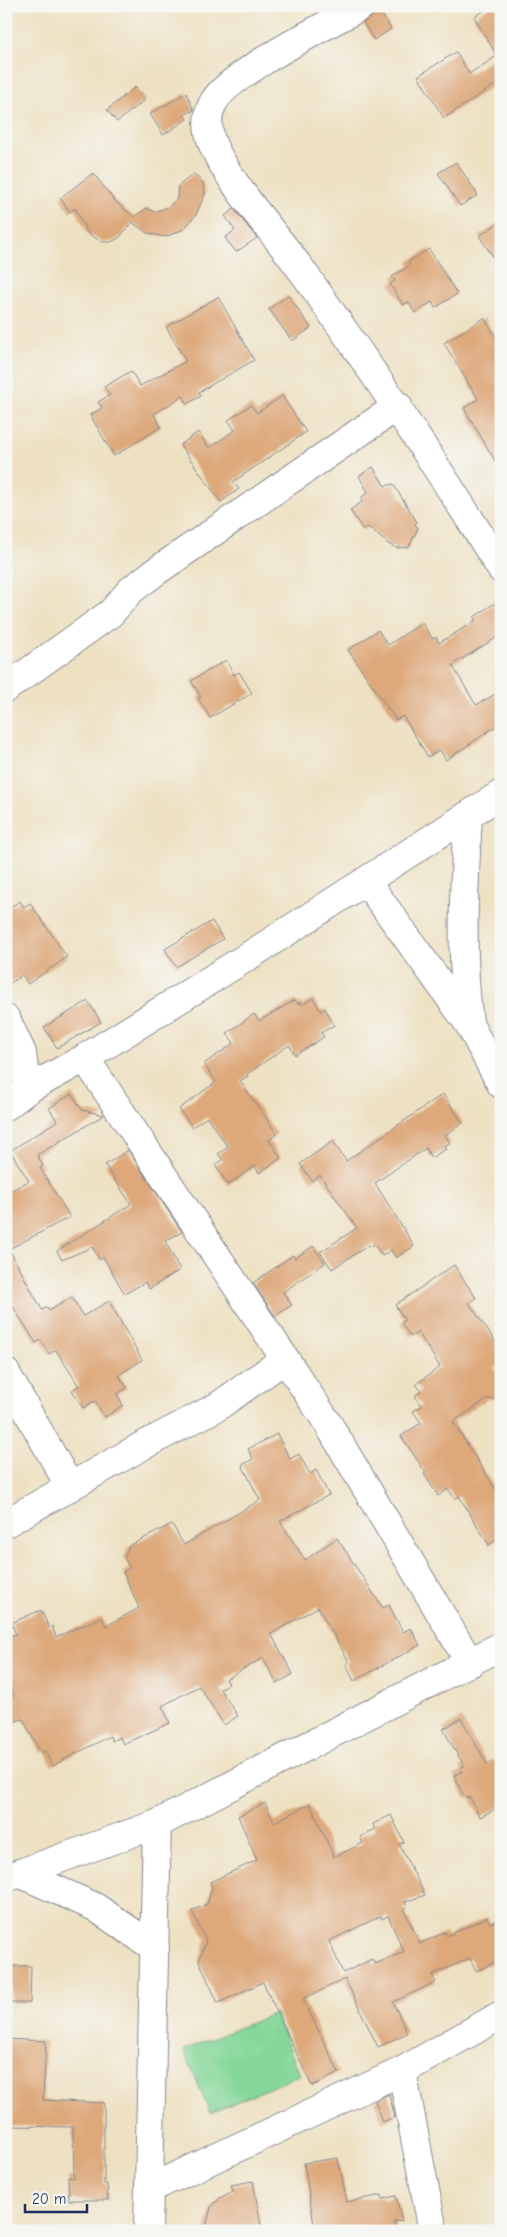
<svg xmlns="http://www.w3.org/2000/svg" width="507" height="2237" font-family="'Comic Neue',sans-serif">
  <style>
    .green { fill: #84d798; stroke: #50837b }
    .building { fill: #dda87a; fill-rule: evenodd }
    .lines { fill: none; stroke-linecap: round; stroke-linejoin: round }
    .minor-casing { stroke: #848890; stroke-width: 30 }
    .minor { stroke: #fff; stroke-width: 28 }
  </style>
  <rect width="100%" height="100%" fill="#f6f6f2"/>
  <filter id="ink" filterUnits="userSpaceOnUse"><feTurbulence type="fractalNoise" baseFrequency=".02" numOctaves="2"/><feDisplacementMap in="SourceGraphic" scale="10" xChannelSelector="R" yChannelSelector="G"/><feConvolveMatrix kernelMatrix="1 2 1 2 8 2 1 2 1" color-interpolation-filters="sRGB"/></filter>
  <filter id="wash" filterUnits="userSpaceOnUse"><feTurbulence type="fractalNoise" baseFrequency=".0096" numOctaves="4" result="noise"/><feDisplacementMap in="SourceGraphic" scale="20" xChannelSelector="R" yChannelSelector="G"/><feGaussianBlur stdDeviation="1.12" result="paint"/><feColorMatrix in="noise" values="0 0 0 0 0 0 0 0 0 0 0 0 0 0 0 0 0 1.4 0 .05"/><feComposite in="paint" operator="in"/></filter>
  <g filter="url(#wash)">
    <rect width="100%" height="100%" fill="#eee1c2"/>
    <polygon class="green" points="275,2013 300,2075 210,2113 184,2050"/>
    <g id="blocks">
      <g class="building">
        <polygon points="491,6 501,6 501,81 444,118 418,76 456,52 469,74 497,56 474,17"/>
        <polygon points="377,7 391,29 374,40 363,23 374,14"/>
        <polygon points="135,87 145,100 117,122 107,110"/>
        <polygon points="186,93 194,110 184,115 187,119 163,135 150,114"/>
        <polygon points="456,162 478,195 460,206 438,173"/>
        <polygon points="93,173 114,200 134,217 147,208 154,212 168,207 177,199 178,186 194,174 203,183 205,194 196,215 184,229 165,237 147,233 132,222 119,238 111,242 103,242 88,234 75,208 70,212 60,198"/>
        <polygon points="234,209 257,238 236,252 225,238 235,230 225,216"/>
        <polygon points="501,221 501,268 479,236"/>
        <polygon points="429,249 457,294 435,308 432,302 415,313 408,302 403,305 390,284 395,281 392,277 410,265 408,262"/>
        <polygon points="288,295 311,328 292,341 269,309"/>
        <polygon points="218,297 254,360 199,392 201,396 187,404 183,396 154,414 161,427 114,456 90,415 102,408 98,402 110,395 104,387 131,371 140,386 186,361 166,327"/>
        <polygon points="484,318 501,345 501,471 464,408 478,399 444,343"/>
        <polygon points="282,396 306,432 233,482 239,489 221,502 180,445 198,432 209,448 235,430 228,420 251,405 257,413"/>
        <polygon points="373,467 385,486 393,484 417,522 415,524 418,528 409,547 397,548 388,544 368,527 363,530 350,510 362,502 362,497 368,492 359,476"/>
        <polygon points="501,599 501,635 452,665 476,705 501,691 501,723 446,760 440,750 428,757 403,716 396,720 348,650 378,630 388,645 422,623 433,639 436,637 439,643 475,621 474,617"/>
        <polygon points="226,660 234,675 239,672 252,693 210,718 198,698 201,697 191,681"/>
        <polygon points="20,901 24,907 30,903 67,957 28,984 22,975 6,986 6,910"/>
        <polygon points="212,921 223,939 176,967 165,949"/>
        <polygon points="313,998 321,1011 325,1008 334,1025 321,1033 324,1037 295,1055 289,1045 247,1074 248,1076 240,1081 277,1134 269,1140 281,1158 259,1173 255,1166 228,1185 215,1165 223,1160 218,1154 228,1147 207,1117 192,1127 179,1109 216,1082 204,1064 234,1043 227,1033 254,1014 259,1021 295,1000 298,1004 300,1002 302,1005"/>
        <polygon points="88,1001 101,1022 57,1048 44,1027"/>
        <polygon points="72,1094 82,1110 104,1115 37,1155 43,1166 40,1168 70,1217 9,1249 42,1310 47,1307 49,1311 72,1297 83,1316 109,1301 142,1360 119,1375 127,1388 117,1394 123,1405 105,1417 94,1401 83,1408 72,1390 79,1386 56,1350 49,1354 41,1340 36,1343 13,1307 6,1311 6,1193 29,1181 10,1151 57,1121 49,1108"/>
        <polygon points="443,1094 463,1123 445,1135 450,1143 444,1146 446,1149 431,1158 426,1148 375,1183 414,1246 396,1258 391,1250 382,1256 374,1244 370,1247 369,1245 332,1269 320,1252 357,1228 320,1175 312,1181 300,1164 333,1141 346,1161"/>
        <polygon points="128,1150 182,1232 165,1241 180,1270 149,1289 145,1282 125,1294 103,1257 100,1260 92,1247 62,1260 57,1251 131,1204 105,1165"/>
        <polygon points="313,1246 325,1263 283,1292 292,1305 275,1316 253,1283 293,1255 295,1258"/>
        <polygon points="454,1265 476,1298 469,1303 501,1350 501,1363 494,1368 501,1378 501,1393 491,1400 489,1398 453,1422 501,1498 501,1537 489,1545 459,1496 455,1499 448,1489 438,1496 424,1474 426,1473 401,1436 421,1423 413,1411 422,1406 415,1396 421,1391 416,1384 440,1367 418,1332 411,1337 401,1323 405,1320 395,1305"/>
        <polygon points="277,1434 290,1459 299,1454 310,1474 316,1470 329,1495 280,1521 305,1560 337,1538 383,1608 389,1605 403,1632 411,1628 420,1645 354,1681 346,1664 349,1662 318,1607 271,1634 293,1674 277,1684 263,1658 226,1679 229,1684 220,1689 238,1716 224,1725 199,1686 162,1706 170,1723 123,1744 120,1737 112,1741 110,1736 52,1766 45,1751 41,1753 23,1719 6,1724 6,1700 14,1696 6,1678 6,1638 16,1634 11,1623 41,1610 49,1628 52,1626 56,1637 102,1617 106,1626 139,1608 123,1572 130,1568 124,1558 129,1546 172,1524 184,1545 260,1500 242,1465 253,1459 248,1449"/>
        <polygon points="461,1718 487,1764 495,1760 501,1770 501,1806 480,1817 470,1797 466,1798 462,1793 454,1775 462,1772 460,1768 464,1766 443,1729"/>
        <path d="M265 1803 274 1822 310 1804 334 1857 363 1843 360 1837 375 1829 373 1824 391 1815 404 1842 399 1844 425 1895 405 1902 407 1907 404 1909 420 1944 445 1932 447 1936 487 1917 490 1923 501 1918V1959L476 1971 470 1958 432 1975 436 1982 393 2002 407 2033 378 2047 345 1979 303 1999 339 2073 312 2086 263 1982 218 2003 199 1961 206 1941 192 1911 207 1904 212 1887 210 1882 257 1860 238 1816ZM381 1916 382 1919 388 1916 404 1952 375 1964 372 1959 343 1973 329 1941Z"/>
        <polygon points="12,1966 31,1966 30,2003 11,2003"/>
        <polygon points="6,2039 46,2041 43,2100 104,2103 104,2184 107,2184 108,2200 69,2200 68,2177 74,2178 73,2127 6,2126 9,2082 6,2082"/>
        <polygon points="389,2094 395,2117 382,2122 375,2101"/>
        <polygon points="338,2158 347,2202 382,2195 383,2199 396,2196 402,2221 394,2222 396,2228 385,2231 315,2231 304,2163"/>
        <polygon points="253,2181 262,2231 205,2231 211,2207 220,2198 233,2191 231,2185"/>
      </g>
    </g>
  </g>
  <g filter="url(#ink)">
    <use href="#blocks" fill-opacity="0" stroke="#848890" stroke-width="1"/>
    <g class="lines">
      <g class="minor-casing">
        <g id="minor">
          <path d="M361 6C330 24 226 75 213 103 205 118 208 135 215 150 239 197 278 236 308 279 375 374 440 470 501 569"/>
          <polyline points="6,688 111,613 130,591 155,572 398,406"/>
          <path d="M468 816C464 885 460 954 469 1022"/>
          <polyline points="366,881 469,1024 501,1084"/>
          <polyline points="6,1019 22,1053 24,1069 30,1088"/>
          <polyline points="85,1058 327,1422 470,1663"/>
          <polyline points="6,1106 30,1088 85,1058 255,952 501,794"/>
          <polyline points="6,1373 70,1487"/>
          <polyline points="6,1523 144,1445 217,1407 285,1359"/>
          <polyline points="19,1873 95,1907 155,1948"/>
          <polyline points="6,1878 157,1824 501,1646"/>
          <polyline points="402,2071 433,2231"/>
          <polyline points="151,2188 402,2071 501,2015"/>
          <polyline points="148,2231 157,1824"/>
        </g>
      </g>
      <use href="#minor" class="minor"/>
    </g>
  </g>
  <rect width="507" height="2237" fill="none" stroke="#f6f6f2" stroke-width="25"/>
  <path d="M25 2204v8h62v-8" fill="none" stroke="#1b2f5e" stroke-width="2.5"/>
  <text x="32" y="2204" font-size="15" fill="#1b2f5e" stroke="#f6f6f2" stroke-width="4" paint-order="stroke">20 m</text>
</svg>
